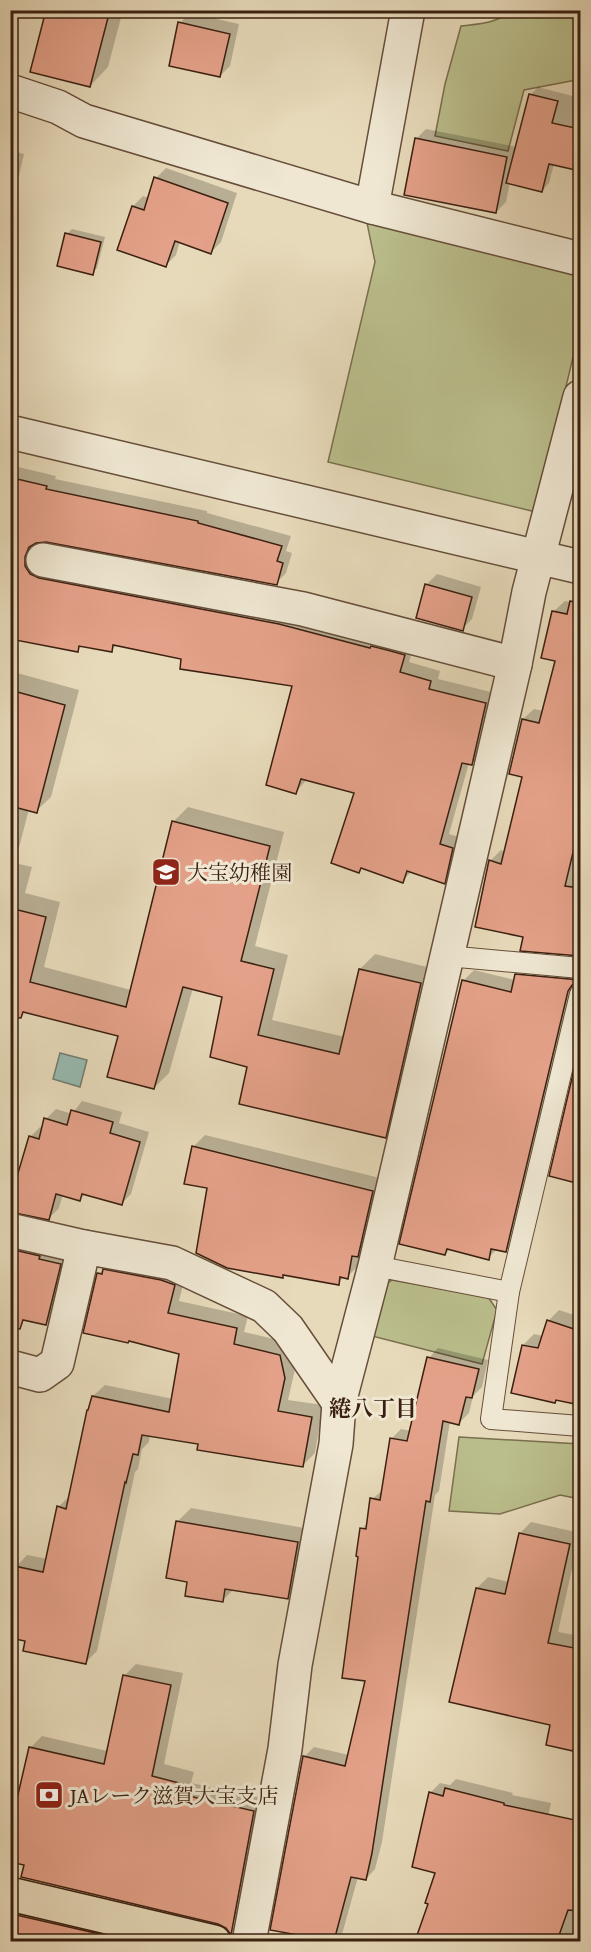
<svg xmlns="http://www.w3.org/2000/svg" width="591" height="1952" font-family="'Gentium Book Plus','Noto Serif JP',serif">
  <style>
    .green { fill: #babe8c; stroke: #7a6f4e; stroke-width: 1.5 }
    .water { fill: #97bab1; stroke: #727c71; stroke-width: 1.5 }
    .shadow { fill: #0003 }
    .building { fill: #e4a189; stroke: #3b2010; stroke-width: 1.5 }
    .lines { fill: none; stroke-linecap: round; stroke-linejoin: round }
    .service-casing { stroke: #664e3a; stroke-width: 22 }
    .minor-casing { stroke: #664e3a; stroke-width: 36 }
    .tertiary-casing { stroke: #664e3a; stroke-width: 36 }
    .primary-casing { stroke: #3b2010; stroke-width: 36 }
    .service { stroke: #efe7d2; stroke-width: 20 }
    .minor { stroke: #efe7d2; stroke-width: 33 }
    .tertiary { stroke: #efe7d2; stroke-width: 33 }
    .primary { stroke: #e7daba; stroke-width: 33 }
    .labels { text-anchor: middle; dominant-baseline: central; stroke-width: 6; stroke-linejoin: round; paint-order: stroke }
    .poi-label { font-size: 21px; fill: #3b2010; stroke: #efe7d2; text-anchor: start }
    .neighbourhood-label { font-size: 22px; font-weight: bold; fill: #3b2010; stroke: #efe7d2 }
  </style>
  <rect width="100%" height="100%" fill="#e7daba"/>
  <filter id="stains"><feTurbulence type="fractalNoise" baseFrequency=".00333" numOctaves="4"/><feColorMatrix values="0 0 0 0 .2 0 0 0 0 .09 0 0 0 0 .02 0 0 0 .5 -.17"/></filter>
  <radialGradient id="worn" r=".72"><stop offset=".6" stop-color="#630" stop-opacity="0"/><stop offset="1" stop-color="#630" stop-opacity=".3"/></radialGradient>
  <g class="green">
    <path d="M510 10 580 11V62L576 80 524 90 508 151 435 136 445 84 461 26C477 24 498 24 510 10Z"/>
    <polygon points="367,223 395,227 580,269 580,328 536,512 328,462 375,262"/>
    <polygon points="392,1280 488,1297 497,1310 482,1364 368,1335 377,1289"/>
    <polygon points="459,1437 580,1444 580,1499 560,1495 500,1514 449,1511"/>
  </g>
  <polygon class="water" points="60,1053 87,1060 80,1087 53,1079"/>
  <g class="shadow">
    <polygon points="47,10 123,10 108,67 90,86"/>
    <polygon points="190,13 239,24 230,66 220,76 180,23"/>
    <polygon points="538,87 580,98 580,169 554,164 549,183 542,191 510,182 506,202 496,212 416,139 426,129 517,147 531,94"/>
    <polygon points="10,150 24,154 13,201 10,204"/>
    <polygon points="166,168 237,193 221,242 211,252 180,241 176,255 166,265 118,249 133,206 143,196 149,198 156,178"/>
    <polygon points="72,229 105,237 97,268 92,273 67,234"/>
    <polygon points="10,465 56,476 55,479 207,511 207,513 291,536 286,551 292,553 286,573 276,583 47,540 36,541 34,546 35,555 414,645 409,662 440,671 438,679 495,693 482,754 472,764 469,763 449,834 462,838 454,872 444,882 412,871 402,881 363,867 359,871 356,792 307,779 296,792 294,684 117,644 111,651 83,645 78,650 10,629"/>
    <polygon points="437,574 481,587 472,619 462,629 418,617 427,584"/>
    <polygon points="565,601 580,604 580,854 575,876 580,876 580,955 522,949 525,936 490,861 501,850 505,852 524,776 523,719 534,709 544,711 557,660 554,611"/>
    <polygon points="10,671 79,690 51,797 36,811 29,809 15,863 32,867 25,893 60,902 44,967 131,990 173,822 188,807 284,832 255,946 288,955 272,1020 345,1037 360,969 375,954 435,969 400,1121 385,1136 249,1066 224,995 193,988 169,1073 154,1088 120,1035 10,1007"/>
    <polygon points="527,964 580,969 580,978 518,973"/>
    <polygon points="474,970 515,980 578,981 516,1240 506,1251 497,1249 488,1258 450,1249 445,1254 463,981"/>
    <polygon points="580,1050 580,1183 551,1175"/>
    <polygon points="82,1101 122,1112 119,1123 149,1132 131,1194 121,1204 85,1194 80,1199 63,1194 59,1208 49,1218 30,1137 40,1127 43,1128 46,1119 56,1109 72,1114"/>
    <polygon points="205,1135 384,1179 359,1265 347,1277 345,1276 338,1283 285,1273 282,1276 193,1147"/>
    <polygon points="10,1236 70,1254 56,1314 46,1324 10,1315"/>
    <polygon points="110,1262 186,1273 179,1301 248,1316 244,1332 291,1343 296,1365 288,1400 323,1405 315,1453 303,1465 200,1443 150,1435 149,1442 142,1449 138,1469 135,1472 97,1651 85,1663 27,1640 10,1636 10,1576 14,1572 16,1567 27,1555 48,1559 58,1507 71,1495 93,1396 105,1385 173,1399 180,1353 99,1274"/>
    <polygon points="559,1310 580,1317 580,1403 558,1399 555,1401 523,1345 534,1334 543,1336 548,1321"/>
    <polygon points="438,1348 488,1360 482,1387 473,1396 469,1413 459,1423 450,1421 439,1491 435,1495 382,1842 375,1869 366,1879 358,1877 341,1938 337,1942 309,1942 298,1938 304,1757 314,1747 349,1755 367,1680 362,1529 368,1522 372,1499 383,1490 391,1439 401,1429 411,1431 429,1358"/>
    <polygon points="191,1508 310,1529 301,1584 288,1598 234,1589 222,1601 189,1581 177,1522"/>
    <polygon points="531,1522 580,1533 558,1632 580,1636 580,1752 548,1744 552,1724 477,1588 488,1577 509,1582 520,1533"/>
    <polygon points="136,1664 183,1673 164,1764 194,1772 191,1783 266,1799 245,1909 233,1921 26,1864 30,1748 42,1736 107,1751 124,1676"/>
    <polygon points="456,1779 513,1793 512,1795 551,1803 540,1853 580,1860 580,1942 417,1942 430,1903 437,1872 430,1793 440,1783 450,1785"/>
    <polygon points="25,1902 191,1942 10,1942 10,1924 13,1914"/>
  </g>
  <g class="building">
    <polygon points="46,10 110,10 90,87 30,72"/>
    <polygon points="178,22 230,34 220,77 169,66"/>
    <polygon points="529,94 558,101 552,123 580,129 580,171 549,164 542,192 506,183"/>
    <polygon points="415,138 507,157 496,213 404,195"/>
    <polygon points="154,177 228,203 211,254 175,241 166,267 117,250 132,206 144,210"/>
    <polygon points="65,233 101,242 93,275 57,266"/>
    <polygon points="17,479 47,486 46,489 198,521 198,523 282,546 277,561 283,563 277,585 46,542 36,543 29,547 25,557 25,566 30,574 39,578 279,624 370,648 371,646 387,650 405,655 400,672 431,681 429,689 486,703 472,765 462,763 440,844 453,848 445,884 407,871 403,883 361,868 359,873 331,863 354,793 301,779 296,794 266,785 292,686 180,669 181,659 113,645 112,652 79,646 78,652 10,639 10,506"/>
    <polygon points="425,584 472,597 463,631 416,618"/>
    <polygon points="570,601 580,603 580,823 565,886 580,888 580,956 520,951 523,937 475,927 489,860 501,864 522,777 509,774 522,719 539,723 555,661 541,658 552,611 567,614"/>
    <polygon points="10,690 65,705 37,813 10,806"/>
    <polygon points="172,821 270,846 241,961 274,969 258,1035 339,1054 359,969 421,983 386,1138 239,1104 247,1067 210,1057 222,997 183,987 154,1089 107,1077 118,1036 23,1012 21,1018 10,1017 10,908 46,917 30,982 126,1007"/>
    <polygon points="515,974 580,980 580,982 572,985 568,991 506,1252 491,1249 489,1260 447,1249 445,1255 399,1244 462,980 511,992"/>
    <polygon points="580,1044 580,1184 549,1176"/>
    <polygon points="71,1110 113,1122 110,1133 140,1142 122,1205 82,1194 80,1201 56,1194 49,1220 10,1212 10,1200 29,1136 39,1139 44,1118 67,1125"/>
    <polygon points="192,1146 373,1191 358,1257 352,1256 348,1279 340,1277 339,1285 283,1275 283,1278 227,1268 196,1253 207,1188 184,1184"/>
    <polygon points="10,1249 40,1256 39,1259 61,1264 46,1325 23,1320 20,1329 10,1328"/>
    <polygon points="103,1269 161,1280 175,1285 168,1313 237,1328 234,1344 280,1355 285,1378 278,1411 312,1417 303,1467 197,1450 198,1444 142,1435 138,1455 133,1454 126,1483 125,1482 86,1664 23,1651 25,1641 10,1638 10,1581 14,1566 43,1572 57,1506 66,1509 87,1410 88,1410 92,1396 169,1412 179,1354 129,1341 128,1343 83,1333 97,1273 102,1274"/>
    <polygon points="547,1320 580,1331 580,1405 556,1400 555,1403 511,1393 522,1345 538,1348"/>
    <polygon points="427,1357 479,1369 472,1398 466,1397 459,1425 443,1421 430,1502 426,1501 372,1853 366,1880 351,1877 334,1941 296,1941 298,1935 270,1930 303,1756 345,1766 365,1681 342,1678 358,1557 356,1556 360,1528 366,1529 370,1498 380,1500 390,1438 407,1441"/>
    <polygon points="176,1521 298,1542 288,1599 225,1589 223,1602 185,1596 187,1582 166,1578"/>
    <polygon points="519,1533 570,1544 548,1643 580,1649 580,1718 573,1751 546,1745 550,1725 449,1702 476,1588 505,1594"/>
    <polygon points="123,1675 171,1685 152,1776 183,1784 180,1794 254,1811 231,1935 226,1928 218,1924 21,1877 24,1865 10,1862 10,1829 29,1747 104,1764"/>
    <polygon points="445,1788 504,1803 504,1805 580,1821 580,1911 568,1910 557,1941 415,1941 428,1904 425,1903 435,1873 412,1867 429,1792 443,1796"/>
    <polygon points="12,1914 130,1941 10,1941"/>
  </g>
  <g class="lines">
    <g class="service-casing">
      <g id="service">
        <polyline points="447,956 580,968"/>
        <polyline points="580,994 509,1292 491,1419 580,1426"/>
        <polyline points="375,1266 509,1292"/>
      </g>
    </g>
    <g class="minor-casing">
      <g id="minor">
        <polyline points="10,91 58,107 84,121 372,207 580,259"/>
        <polyline points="372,207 408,10"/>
        <polyline points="43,560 303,609 515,664"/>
        <polyline points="10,1230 84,1247 172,1263 264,1306 288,1329 339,1403"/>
        <polyline points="10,1367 40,1375 57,1363 84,1247"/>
        <polyline points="249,1942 285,1749 295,1665 336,1444 339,1403 375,1266 515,664 529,592 580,397"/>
      </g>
    </g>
    <g class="tertiary-casing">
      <polyline id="tertiary" points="10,432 580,567"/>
    </g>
    <g class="primary-casing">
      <polyline id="primary" points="10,1894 214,1942"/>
    </g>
    <use href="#service" class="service"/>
    <use href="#minor" class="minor"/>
    <use href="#tertiary" class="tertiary"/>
    <use href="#primary" class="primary"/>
  </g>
  <defs>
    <g id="school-square" transform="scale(1.5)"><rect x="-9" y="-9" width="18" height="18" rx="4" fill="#8f2418" stroke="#efe7d2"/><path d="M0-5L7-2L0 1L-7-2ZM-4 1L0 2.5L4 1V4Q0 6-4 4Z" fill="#fff"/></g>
    <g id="bank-square" transform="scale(1.5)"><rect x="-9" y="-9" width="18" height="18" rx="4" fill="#8f2418" stroke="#efe7d2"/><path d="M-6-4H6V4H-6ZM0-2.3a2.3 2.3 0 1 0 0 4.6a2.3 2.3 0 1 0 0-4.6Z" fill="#fff"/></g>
  </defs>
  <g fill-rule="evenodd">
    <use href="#school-square" x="166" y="872"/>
    <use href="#bank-square" x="49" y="1795"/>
  </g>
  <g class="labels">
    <g class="poi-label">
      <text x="187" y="872">大宝幼稚園</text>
      <text x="70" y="1795">JAレーク滋賀大宝支店</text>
    </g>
    <g class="neighbourhood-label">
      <text x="373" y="1408">綣八丁目</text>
    </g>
  </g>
  <rect width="591" height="1952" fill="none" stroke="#e7daba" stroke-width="36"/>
  <rect x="12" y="12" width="567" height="1928" fill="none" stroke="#3b2010" stroke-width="3"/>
  <rect x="18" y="18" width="555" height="1916" fill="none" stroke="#3b2010" stroke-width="1.5"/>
  <rect width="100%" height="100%" filter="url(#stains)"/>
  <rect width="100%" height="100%" fill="url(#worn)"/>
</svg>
